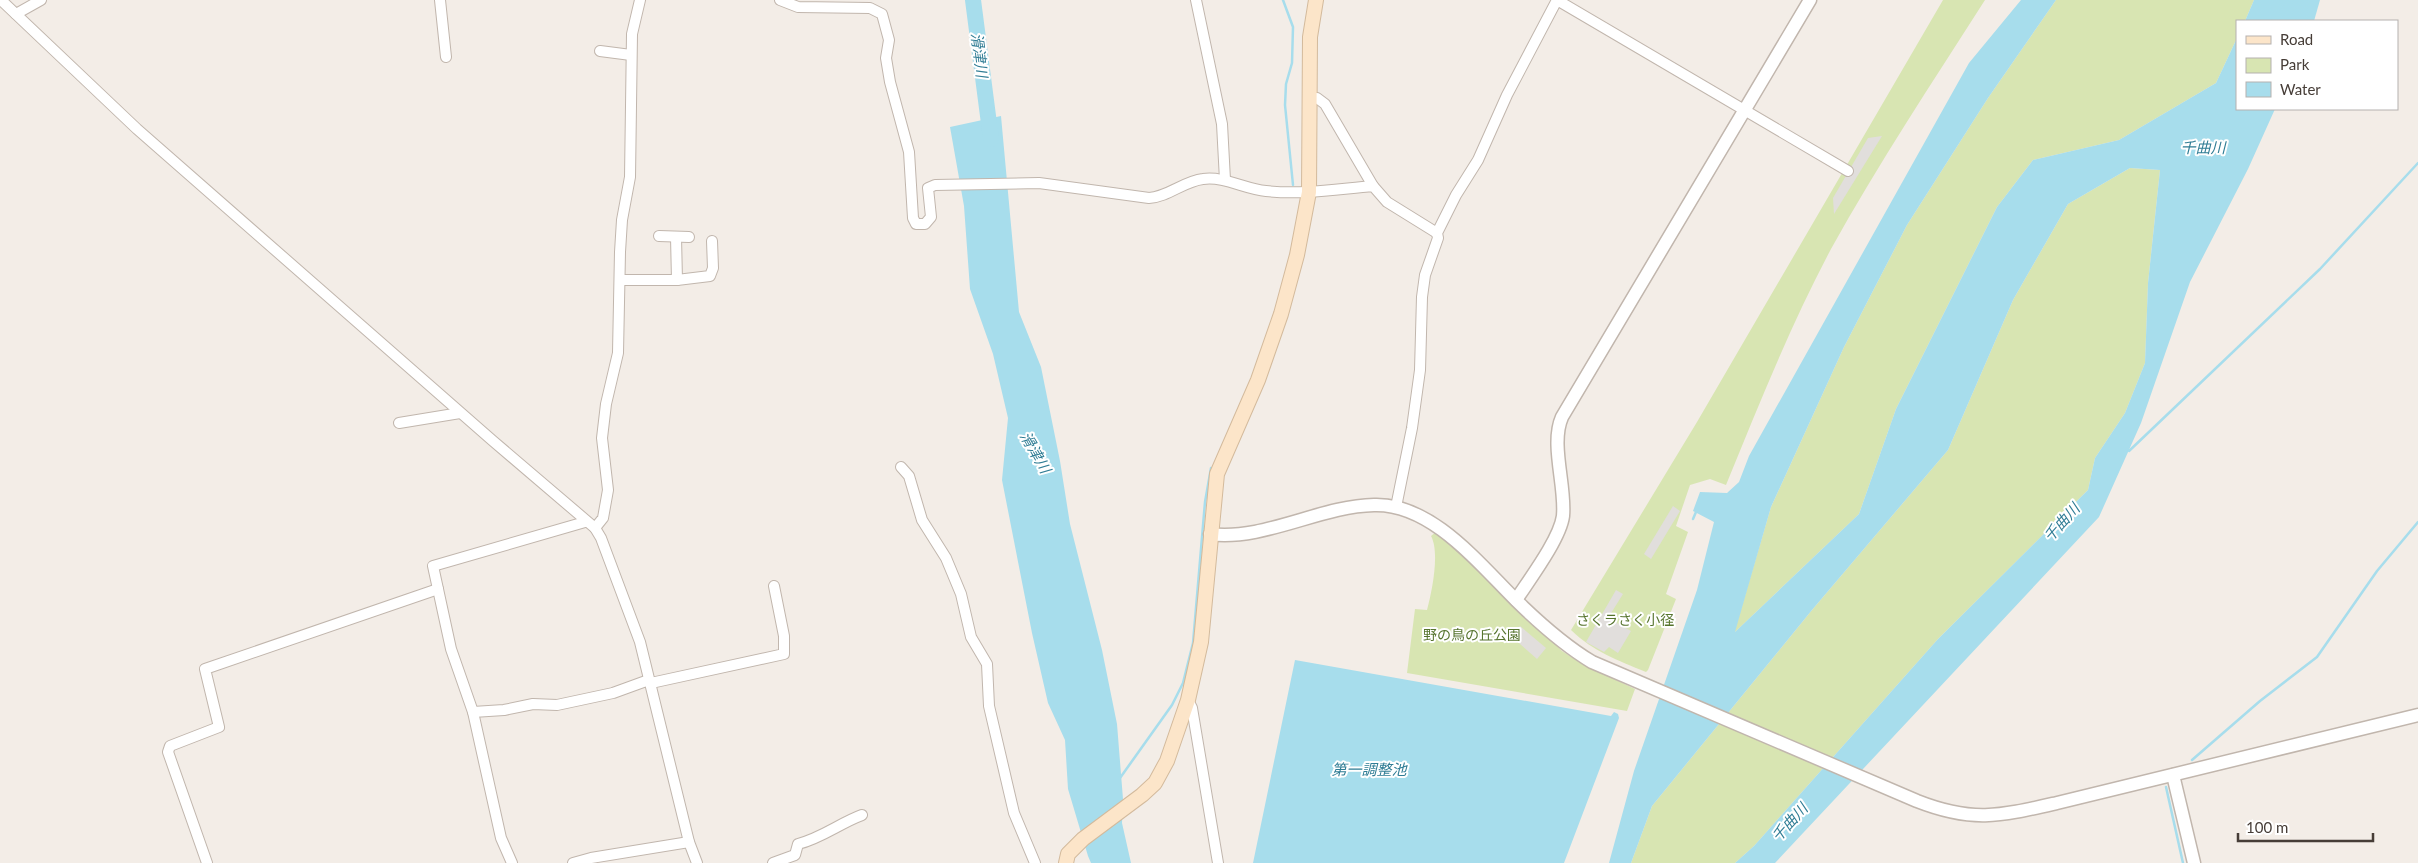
<svg xmlns="http://www.w3.org/2000/svg" width="2418" height="863" font-family="Lato,'Noto Sans JP',sans-serif">
  <style>
    .green { fill: #d8e5b2 }
    .parking { fill: #e1dedc }
    .water { fill: #a7ddec }
    .lines { fill: none; stroke-linecap: round; stroke-linejoin: round }
    .stream { stroke: #a7ddec; stroke-width: 2.5 }
    .river { stroke: #a7ddec; stroke-width: 16 }
    .minor-casing { stroke: #c1b6ad; stroke-width: 12 }
    .tertiary-casing { stroke: #c1b6ad; stroke-width: 15 }
    .secondary-casing { stroke: #d3ba9c; stroke-width: 16 }
    .minor { stroke: #fff; stroke-width: 10 }
    .tertiary { stroke: #fff; stroke-width: 12 }
    .secondary { stroke: #fce5c9; stroke-width: 14 }
    .labels { text-anchor: middle; dominant-baseline: central; stroke-width: 4; stroke-linejoin: round; paint-order: stroke }
    .park-label { font-size: 14px; fill: #56742d; stroke: #fff }
    .water-label { font-size: 15px; font-style: italic; fill: #307d95; stroke: #fff }
  </style>
  <rect width="100%" height="100%" fill="#f3ede7"/>
  <g class="green">
    <path d="M1943 0H1985C1932 83 1878 164 1831 249 1791 324 1758 407 1726 485L1710 479 1690 485 1676 526 1688 532 1666 594 1676 599 1648 670 1646 672C1617 660 1594 652 1571 630L1697 422Z"/>
    <polygon points="2056,0 2254,0 2245,21 2237,21 2237,38 2216,83 2119,140 2033,160 1997,207 1896,409 1859,514 1734,633 1771,507 1844,347 1907,225 1988,98"/>
    <polygon points="2130,168 2160,170 2148,283 2145,363 2125,413 2095,458 2088,490 1938,639 1754,846 1735,863 1631,863 1652,806 1812,610 1948,450 2013,300 2068,204"/>
    <path d="M1436 532 1456 548 1562 651 1582 664 1635 689 1627 711 1407 673 1415 609 1427 610C1432 592 1440 552 1431 536Z"/>
  </g>
  <g class="parking">
    <polygon points="1882,136 1834,214 1833,198 1868,138"/>
    <polygon points="1673,506 1680,511 1651,559 1644,554"/>
    <polygon points="1616,590 1623,594 1608,618 1631,631 1618,653 1609,647 1604,652 1586,642"/>
    <polygon points="1520,626 1546,648 1537,659 1511,636"/>
  </g>
  <g class="water">
    <polygon points="2021,0 2056,0 1988,98 1907,225 1844,347 1771,507 1735,632 1859,514 1896,409 1997,207 2033,160 2119,140 2216,83 2237,38 2237,109 2275,109 2248,169 2190,282 2141,423 2099,517 1775,863 1735,863 1754,846 1938,639 2088,490 2095,458 2125,413 2145,363 2148,283 2160,170 2130,168 2068,204 2013,300 1948,450 1812,610 1652,806 1631,863 1609,863 1634,771 1697,590 1714,522 1693,511 1700,492 1727,493 1739,482 1749,456 1969,63"/>
    <polygon points="2254,0 2320,0 2314,21 2245,21"/>
    <polygon points="1001,116 1019,312 1041,367 1060,461 1070,524 1102,650 1117,724 1123,799 1122,823 1131,863 1091,863 1088,856 1068,789 1065,740 1048,703 1032,633 1002,480 1008,418 993,354 970,289 964,206 950,127"/>
    <polygon points="1295,660 1611,716 1614,712 1618,714 1619,718 1564,863 1253,863"/>
  </g>
  <g class="lines">
    <g class="stream">
      <polyline points="1283,0 1293,27 1292,63 1286,84 1285,105 1293,185"/>
      <polyline points="2129,451 2320,269 2418,163"/>
      <polyline points="1693,519 1696,512"/>
      <polyline points="2192,760 2260,701 2317,657 2377,571 2418,522"/>
      <polyline points="1120,778 1172,705 1183,683 1193,643 1205,502 1211,468"/>
      <polyline points="2166,787 2183,863"/>
    </g>
    <polyline class="river" points="973,0 991,139"/>
    <g class="minor-casing">
      <g id="minor">
        <polyline points="1,0 137,129 493,441 595,528 601,538 640,642 689,842 697,863"/>
        <polyline points="440,0 446,57"/>
        <path d="M780 0 798 7 870 8 882 14 889 40 886 58 890 82 909 152 913 218 916 224H925L931 217 928 188 935 185 1039 183 1149 198C1168 197 1184 181 1203 179 1224 176 1245 189 1266 191 1302 195 1337 189 1373 186L1387 202 1437 233"/>
        <polyline points="1196,0 1222,124 1225,180"/>
        <polyline points="1557,0 1848,171"/>
        <polyline points="16,14 41,0"/>
        <polyline points="600,51 631,55"/>
        <polyline points="1310,98 1317,98 1325,104 1373,186"/>
        <polyline points="659,236 689,237"/>
        <polyline points="676,237 677,280"/>
        <polyline points="621,280 677,280 710,276 713,268 712,241"/>
        <polyline points="399,423 460,413"/>
        <polyline points="901,467 909,476 922,520 946,558 961,594 971,637 987,664 989,706 1014,813 1035,863"/>
        <polyline points="1396,507 1412,428 1420,370 1422,297 1425,275 1438,238 1437,233 1456,195 1478,160 1507,95 1557,0"/>
        <polyline points="595,528 603,518 608,490 602,438 606,404 618,353 620,252 622,220 630,177 632,34 640,0"/>
        <polyline points="1188,700 1192,708 1218,863"/>
        <polyline points="473,712 504,710 533,704 557,705 613,693 646,681 651,683 784,654 784,636 774,586"/>
        <polyline points="207,863 168,752 170,746 219,727 205,669 438,589"/>
        <polyline points="512,863 501,838 473,712 451,649 433,566 585,522"/>
        <polyline points="573,863 591,858 689,842"/>
        <path d="M773 863 795 855 798 844C822 838 840 823 862 815"/>
      </g>
    </g>
    <g class="tertiary-casing">
      <g id="tertiary">
        <path d="M1210 534C1264 541 1320 506 1374 505 1434 503 1483 569 1523 607 1545 628 1567 647 1592 662L1917 801C1973 823 2000 816 2057 803L2418 715"/>
        <path d="M1516 600C1529 580 1560 539 1563 516 1566 486 1550 444 1562 417L1810 0"/>
        <polyline points="2173,775 2194,863"/>
      </g>
    </g>
    <g class="secondary-casing">
      <polyline id="secondary" points="1066,863 1068,854 1083,839 1142,795 1155,783 1167,761 1188,700 1201,642 1217,474 1258,380 1281,314 1297,255 1309,192 1310,37 1316,0"/>
    </g>
    <use href="#minor" class="minor"/>
    <use href="#tertiary" class="tertiary"/>
    <use href="#secondary" class="secondary"/>
  </g>
  <g class="labels">
    <g class="park-label">
      <text x="1625" y="619">さくラさく小径</text>
      <text x="1472" y="634">野の鳥の丘公園</text>
    </g>
    <g class="water-label">
      <text transform="translate(980 55) rotate(83)">滑津川</text>
      <text x="2203" y="147">千曲川</text>
      <text transform="translate(1036 452) rotate(60)">滑津川</text>
      <text transform="translate(2061 522) rotate(-48)">千曲川</text>
      <text x="1369" y="769">第一調整池</text>
      <text transform="translate(1789 822) rotate(-48)">千曲川</text>
    </g>
  </g>
  <rect x="2236" y="20" width="162" height="90" fill="#ffffff" stroke="#b5b1af"/>
  <rect x="2246" y="36" width="25" height="8" fill="#fce5c9" stroke="#b5b1af"/>
  <text x="2280" y="45" font-size="15" fill="#463d37">Road</text>
  <rect x="2246" y="58" width="25" height="15" fill="#d8e5b2" stroke="#b5b1af"/>
  <text x="2280" y="70" font-size="15" fill="#463d37">Park</text>
  <rect x="2246" y="82" width="25" height="15" fill="#a7ddec" stroke="#b5b1af"/>
  <text x="2280" y="95" font-size="15" fill="#463d37">Water</text>
  <path d="M2238 833v8h135v-8" fill="none" stroke="#463d37" stroke-width="2.5"/>
  <text x="2246" y="833" font-size="15" fill="#463d37" stroke="#ffffff" stroke-width="4" paint-order="stroke">100 m</text>
</svg>
